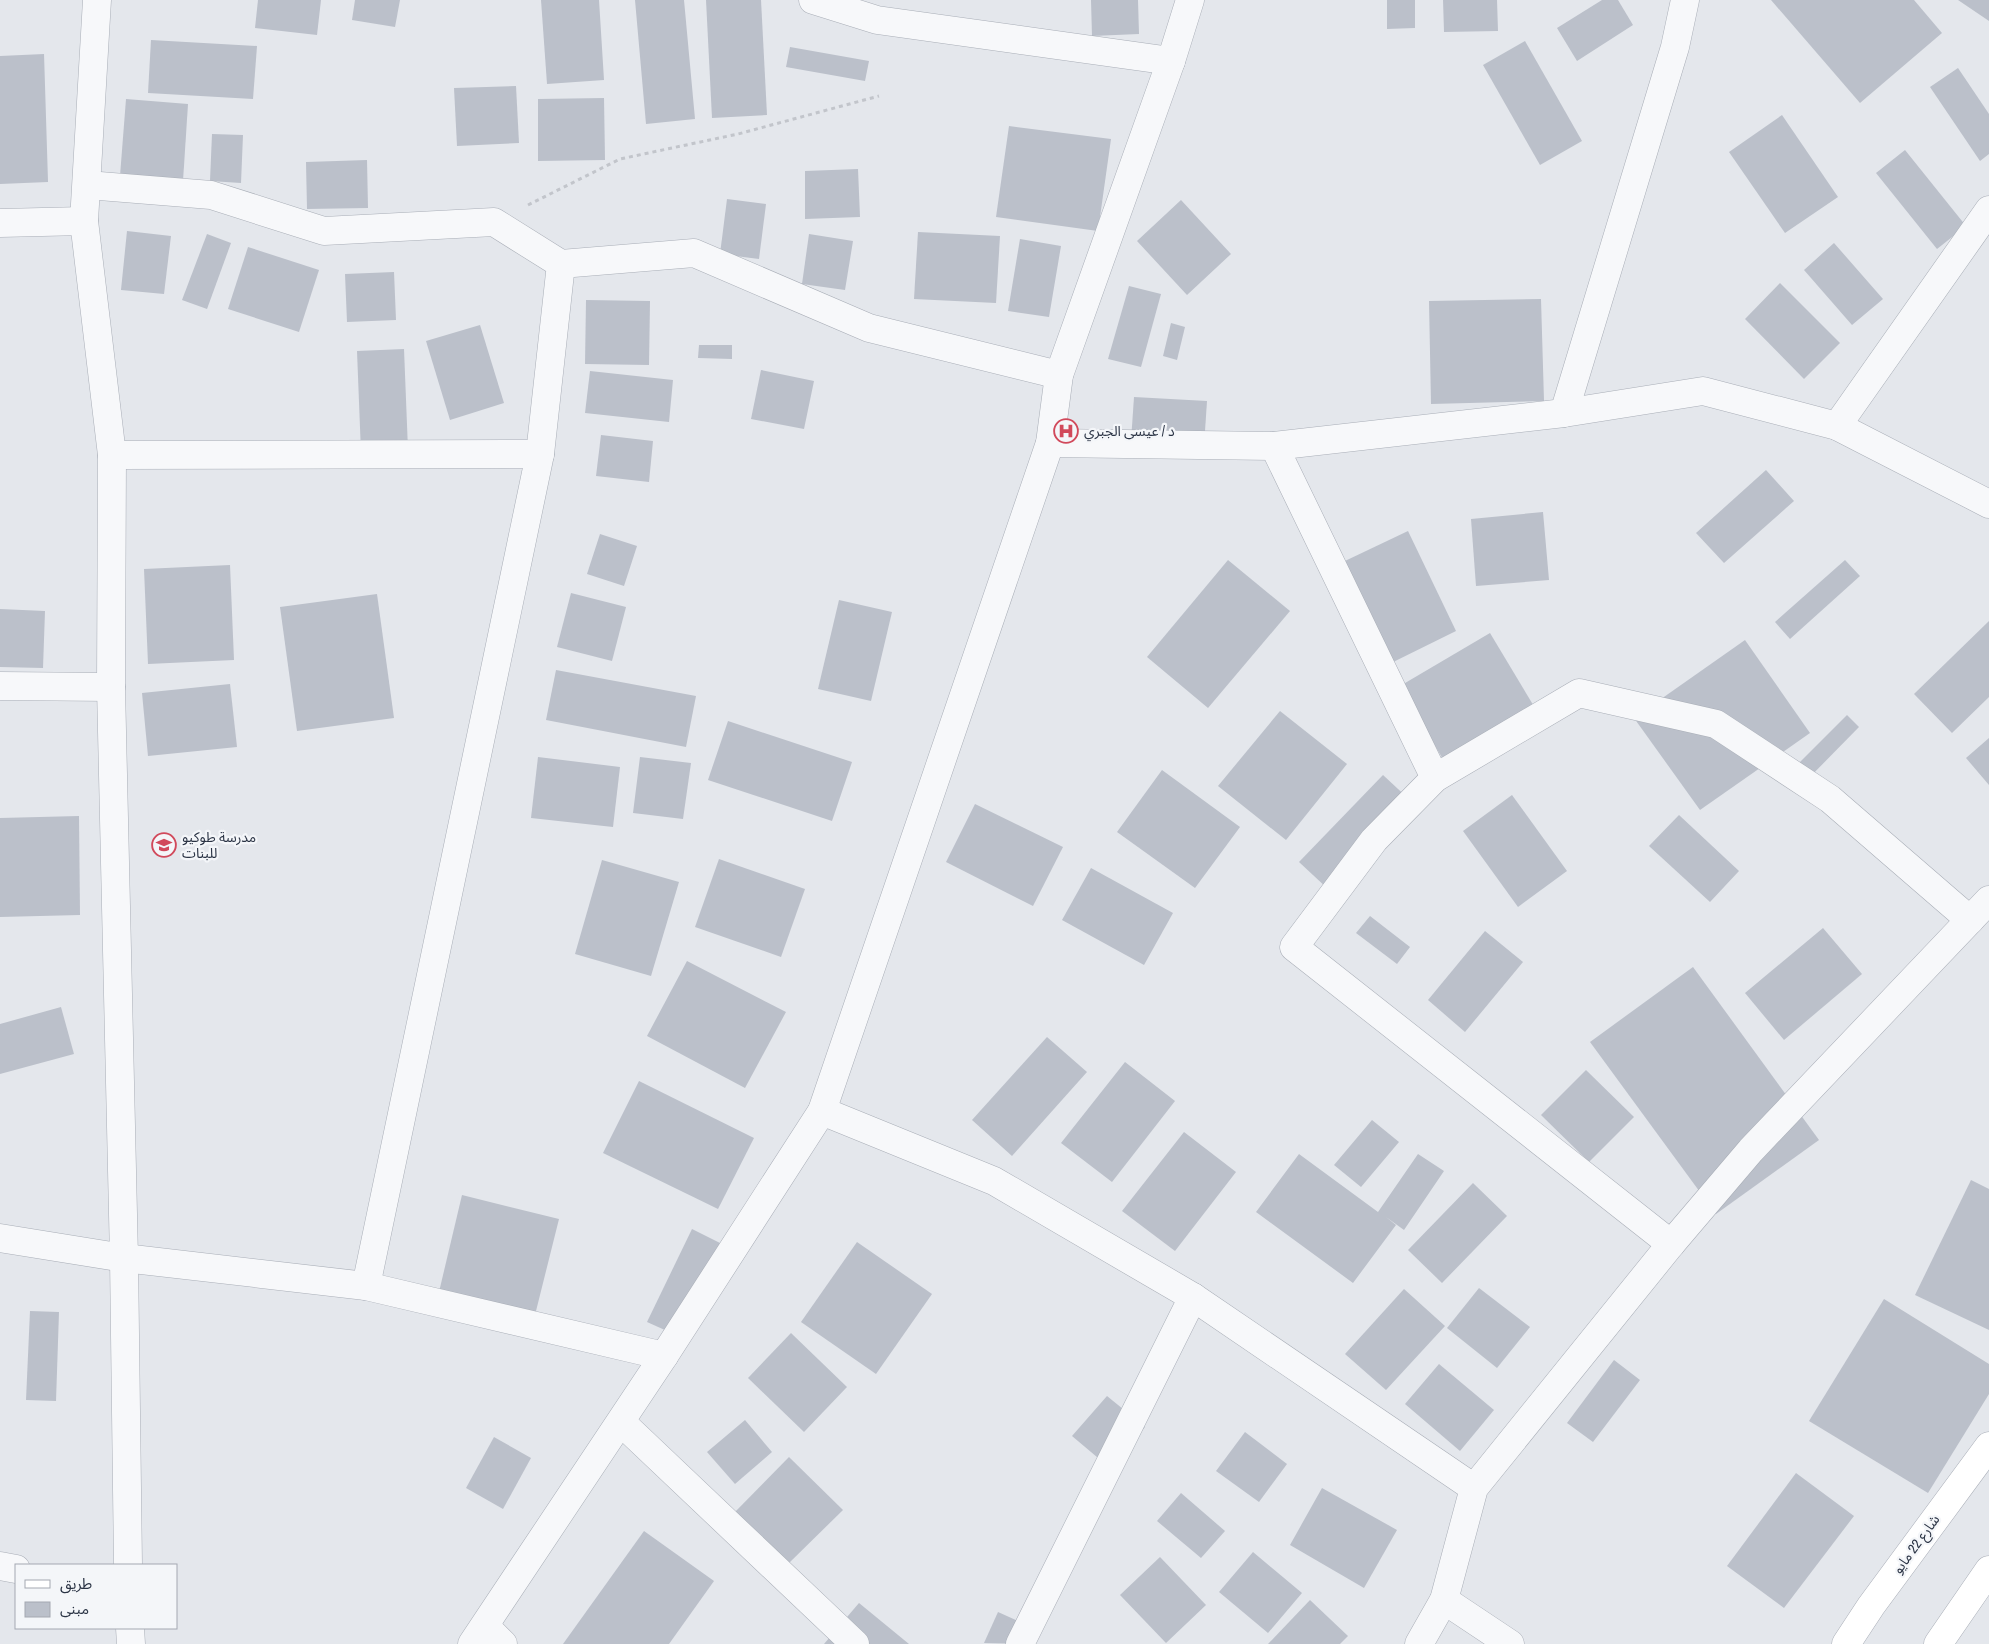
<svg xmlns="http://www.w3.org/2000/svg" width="1989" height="1644" font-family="'Archivo Narrow','Noto Sans Arabic',sans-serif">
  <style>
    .building { fill: #bbc0ca }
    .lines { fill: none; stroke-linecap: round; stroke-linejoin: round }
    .street-casing { stroke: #a9aeb7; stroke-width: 29 }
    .secondary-casing { stroke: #a9aeb7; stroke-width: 29 }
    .path { stroke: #c2c5cb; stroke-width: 3; stroke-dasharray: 4 4; stroke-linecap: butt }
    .street { stroke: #f7f8fa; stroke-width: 28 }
    .secondary { stroke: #fff; stroke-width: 28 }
    .labels { text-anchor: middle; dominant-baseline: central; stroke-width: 4.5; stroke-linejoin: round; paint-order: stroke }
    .poi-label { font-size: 14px; fill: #2b3445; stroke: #f4f6f9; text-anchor: start }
    .street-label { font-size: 14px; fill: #2b3445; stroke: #f4f6f9 }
  </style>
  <rect width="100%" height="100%" fill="#e4e7ec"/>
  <g class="building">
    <polygon points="258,0 321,0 317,35 255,28"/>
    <polygon points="355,0 400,0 395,27 352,20"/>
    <polygon points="541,0 599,0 604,80 547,84"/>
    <polygon points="635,0 684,0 695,119 646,124"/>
    <polygon points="706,0 761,0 767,115 712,118"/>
    <polygon points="1091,0 1138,0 1139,34 1092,36"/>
    <polygon points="1387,0 1415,0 1415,28 1387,29"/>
    <polygon points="1443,0 1497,0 1498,31 1444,32"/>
    <polygon points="1602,0 1618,0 1633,25 1577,61 1557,28"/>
    <polygon points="1771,0 1914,0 1942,33 1860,103"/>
    <polygon points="1958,0 1989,0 1989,21"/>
    <polygon points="151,40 257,46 253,99 148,93"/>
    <polygon points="1525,41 1582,141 1540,165 1483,65"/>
    <polygon points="790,47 869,61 865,81 786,67"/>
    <polygon points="44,54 48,182 0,184 0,56"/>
    <polygon points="1958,68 1989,114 1989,154 1980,161 1930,87"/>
    <polygon points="516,86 519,143 457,146 454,88"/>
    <polygon points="604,98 605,160 538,161 538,99"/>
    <polygon points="126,99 188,104 183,181 120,176"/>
    <polygon points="1782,115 1838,197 1785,233 1729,152"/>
    <polygon points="1009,126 1111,139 1098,231 996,217"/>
    <polygon points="212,134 243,135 241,183 210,181"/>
    <polygon points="1905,150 1966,226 1937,249 1876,173"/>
    <polygon points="367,160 368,208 307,209 306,162"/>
    <polygon points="858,169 860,217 805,219 805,171"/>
    <polygon points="727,199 766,204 759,259 720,254"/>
    <polygon points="1181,200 1231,254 1187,295 1137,241"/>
    <polygon points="127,231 171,236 164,294 121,290"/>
    <polygon points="918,232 1000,236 996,303 914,299"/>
    <polygon points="207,234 231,243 207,309 182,300"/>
    <polygon points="809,234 853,241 845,290 802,284"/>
    <polygon points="1020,239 1061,246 1049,317 1008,311"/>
    <polygon points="1834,243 1883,299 1852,325 1804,270"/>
    <polygon points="248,247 319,270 299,332 228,309"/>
    <polygon points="394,272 396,320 347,322 345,274"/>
    <polygon points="1780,283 1840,343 1804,379 1745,319"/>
    <polygon points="1129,286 1161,294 1141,367 1108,359"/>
    <polygon points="1541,299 1544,401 1431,404 1429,301"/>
    <polygon points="586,300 650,301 649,365 585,364"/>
    <polygon points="1171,323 1185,327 1177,360 1163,356"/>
    <polygon points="480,325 504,403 450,420 426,341"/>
    <polygon points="699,345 732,345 732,359 698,358"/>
    <polygon points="404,349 408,450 361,453 357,351"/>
    <polygon points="761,370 814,381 804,429 751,419"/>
    <polygon points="590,371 673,380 669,422 585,413"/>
    <polygon points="1134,397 1207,401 1204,446 1131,441"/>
    <polygon points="601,435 653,441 649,482 596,476"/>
    <polygon points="1766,470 1794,501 1724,563 1696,533"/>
    <polygon points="1543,512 1549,580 1476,586 1471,519"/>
    <polygon points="1408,531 1456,631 1375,671 1326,570"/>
    <polygon points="600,534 637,546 624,586 587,574"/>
    <polygon points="1228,560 1290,611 1208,708 1147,657"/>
    <polygon points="1845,560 1860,576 1790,639 1775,622"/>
    <polygon points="230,565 234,660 148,664 144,569"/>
    <polygon points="571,593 626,607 612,661 557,647"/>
    <polygon points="377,594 394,718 297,731 280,607"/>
    <polygon points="839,600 892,612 871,701 818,689"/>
    <polygon points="0,609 45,611 43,668 0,667"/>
    <polygon points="1989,621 1989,697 1952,733 1914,694"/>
    <polygon points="1490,633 1535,708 1444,761 1400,686"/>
    <polygon points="1745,640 1810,733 1700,810 1634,718"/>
    <polygon points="556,670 696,696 686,747 546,720"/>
    <polygon points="230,684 237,747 148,756 142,693"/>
    <polygon points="1280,711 1347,764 1286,840 1218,786"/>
    <polygon points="1847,715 1859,727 1804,783 1792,770"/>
    <polygon points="728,721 852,762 832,821 708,780"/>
    <polygon points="1989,738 1989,785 1966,758"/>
    <polygon points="538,757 620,767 613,827 531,818"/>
    <polygon points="640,757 691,763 683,819 633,813"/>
    <polygon points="1162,770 1240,827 1195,888 1117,832"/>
    <polygon points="1383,775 1412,802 1328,889 1299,862"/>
    <polygon points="1512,795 1567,871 1518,907 1463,831"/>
    <polygon points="975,804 1063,847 1033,906 946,862"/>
    <polygon points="1679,815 1739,871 1710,902 1649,846"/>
    <polygon points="79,816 80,915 0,917 0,818"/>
    <polygon points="719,859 805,889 781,957 695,927"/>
    <polygon points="602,860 679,882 651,976 575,954"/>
    <polygon points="1091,868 1173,913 1144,965 1062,920"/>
    <polygon points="1370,916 1410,947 1397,964 1356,933"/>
    <polygon points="1823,928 1862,974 1784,1040 1745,993"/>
    <polygon points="1485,931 1523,962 1465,1032 1428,1000"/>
    <polygon points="687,961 786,1012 745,1088 647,1036"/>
    <polygon points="1693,967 1819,1140 1716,1214 1590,1042"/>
    <polygon points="61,1007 74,1054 0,1074 0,1024"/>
    <polygon points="1047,1037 1087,1072 1012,1156 972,1120"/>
    <polygon points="1125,1062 1175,1101 1112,1182 1061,1143"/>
    <polygon points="1586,1070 1634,1117 1589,1162 1541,1115"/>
    <polygon points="639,1081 754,1138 718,1209 603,1153"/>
    <polygon points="1372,1120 1399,1142 1361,1187 1334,1165"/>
    <polygon points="1184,1132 1236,1172 1175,1251 1122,1211"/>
    <polygon points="1299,1154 1378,1212 1418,1154 1444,1171 1404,1230 1386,1217 1396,1225 1353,1283 1256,1212"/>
    <polygon points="1971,1180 1989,1189 1989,1330 1915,1295"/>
    <polygon points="1473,1183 1507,1216 1442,1283 1408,1250"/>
    <polygon points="462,1195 559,1219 535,1315 439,1292"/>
    <polygon points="692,1229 720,1243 676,1335 647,1322"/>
    <polygon points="857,1242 932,1294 876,1374 801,1322"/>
    <polygon points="1479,1288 1530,1327 1497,1368 1447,1328"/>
    <polygon points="1404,1289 1445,1326 1386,1390 1345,1354"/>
    <polygon points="1884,1299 1989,1364 1989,1394 1928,1493 1809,1421"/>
    <polygon points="30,1311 59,1312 56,1401 26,1400"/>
    <polygon points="791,1333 847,1387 804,1432 748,1378"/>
    <polygon points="1614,1360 1640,1380 1593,1442 1567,1423"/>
    <polygon points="1439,1364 1494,1410 1460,1451 1405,1404"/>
    <polygon points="1107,1396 1145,1427 1110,1468 1072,1436"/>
    <polygon points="745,1420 772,1452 735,1484 707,1452"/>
    <polygon points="1245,1432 1287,1464 1259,1502 1216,1471"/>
    <polygon points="494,1437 531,1458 503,1509 466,1488"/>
    <polygon points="789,1457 843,1510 787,1565 734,1513"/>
    <polygon points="1796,1473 1854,1516 1784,1608 1727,1566"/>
    <polygon points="1322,1488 1397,1530 1364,1588 1290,1545"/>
    <polygon points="1181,1493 1225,1531 1201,1558 1157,1521"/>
    <polygon points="644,1531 714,1581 669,1644 563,1644"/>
    <polygon points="1253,1552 1302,1593 1268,1633 1219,1592"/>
    <polygon points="1160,1557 1206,1605 1166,1643 1120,1595"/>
    <polygon points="1310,1600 1348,1636 1340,1644 1268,1644"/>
    <polygon points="859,1603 909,1644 824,1644"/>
    <polygon points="998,1612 1038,1630 1031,1644 984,1643"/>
  </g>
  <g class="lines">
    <g class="street-casing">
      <g id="street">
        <polyline points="97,0 84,221 112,455 111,687 124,1258 128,1565"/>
        <polyline points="813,0 877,20 1171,61"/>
        <polyline points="87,185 211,195 324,231 494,222 561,264 694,253 869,328 1059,375"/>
        <polyline points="0,223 84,221"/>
        <polyline points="1564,413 1675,47 1685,0"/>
        <polyline points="1837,426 1989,210"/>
        <polyline points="1050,443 1274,446 1564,413 1703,391 1837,426 1989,504"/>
        <polyline points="1274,446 1435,778"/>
        <polyline points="112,455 540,454"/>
        <polyline points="0,686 111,687"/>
        <polyline points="822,1111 994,1181 1193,1297 1474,1488"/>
        <polyline points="0,1238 124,1258 366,1286 664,1356"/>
        <polyline points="1671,1244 1294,947 1374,840 1435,778 1579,693 1716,724 1830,799 1970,920"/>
        <polyline points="366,1286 540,454 561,264"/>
        <polyline points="621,1422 855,1644"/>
        <polyline points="0,1566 16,1569"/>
        <polyline points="1444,1600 1510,1644"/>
        <polyline points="485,1626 503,1644"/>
        <polyline points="130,1628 131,1644"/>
        <polyline points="472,1644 664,1356 822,1111 1050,443 1059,375 1171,61 1190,0"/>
        <polyline points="1020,1644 1193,1297"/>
        <polyline points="1419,1644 1444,1600 1474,1488 1671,1244 1751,1150 1989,900"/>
      </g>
    </g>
    <g class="secondary-casing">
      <g id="secondary">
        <polyline points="1846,1644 1871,1606 1989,1446"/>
        <polyline points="1938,1644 1989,1570"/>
      </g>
    </g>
    <polyline class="path" points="528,205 620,159 738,134 879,96"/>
    <use href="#street" class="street"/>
    <use href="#secondary" class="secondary"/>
  </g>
  <defs>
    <g id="hospital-ring" transform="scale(1.25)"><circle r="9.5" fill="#f4f6f9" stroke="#d1495b" stroke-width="1.5"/><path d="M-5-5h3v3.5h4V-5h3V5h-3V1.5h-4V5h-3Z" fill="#d1495b"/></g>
    <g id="school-ring" transform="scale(1.25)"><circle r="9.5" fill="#f4f6f9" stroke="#d1495b" stroke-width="1.5"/><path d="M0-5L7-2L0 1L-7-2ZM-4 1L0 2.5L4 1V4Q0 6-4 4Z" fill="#d1495b"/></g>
  </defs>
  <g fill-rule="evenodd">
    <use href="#hospital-ring" x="1066" y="431"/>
    <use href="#school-ring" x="164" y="845"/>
  </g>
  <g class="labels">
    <g class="poi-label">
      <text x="1084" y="431">د / عيسى الجبري</text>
      <text x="182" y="837">مدرسة طوكيو<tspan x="182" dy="16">للبنات</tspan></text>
    </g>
    <g class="street-label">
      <text transform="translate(1916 1544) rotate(-54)">شارع 22 مايو</text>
    </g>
  </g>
  <rect x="15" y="1564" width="162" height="65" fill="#f4f6f9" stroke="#a4a8b1"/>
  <rect x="25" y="1580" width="25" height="8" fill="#ffffff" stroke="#a4a8b1"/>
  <text x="60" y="1589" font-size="15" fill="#2b3445">طريق</text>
  <rect x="25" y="1602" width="25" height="15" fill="#bbc0ca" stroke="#a4a8b1"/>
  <text x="60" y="1614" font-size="15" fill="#2b3445">مبنى</text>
</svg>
